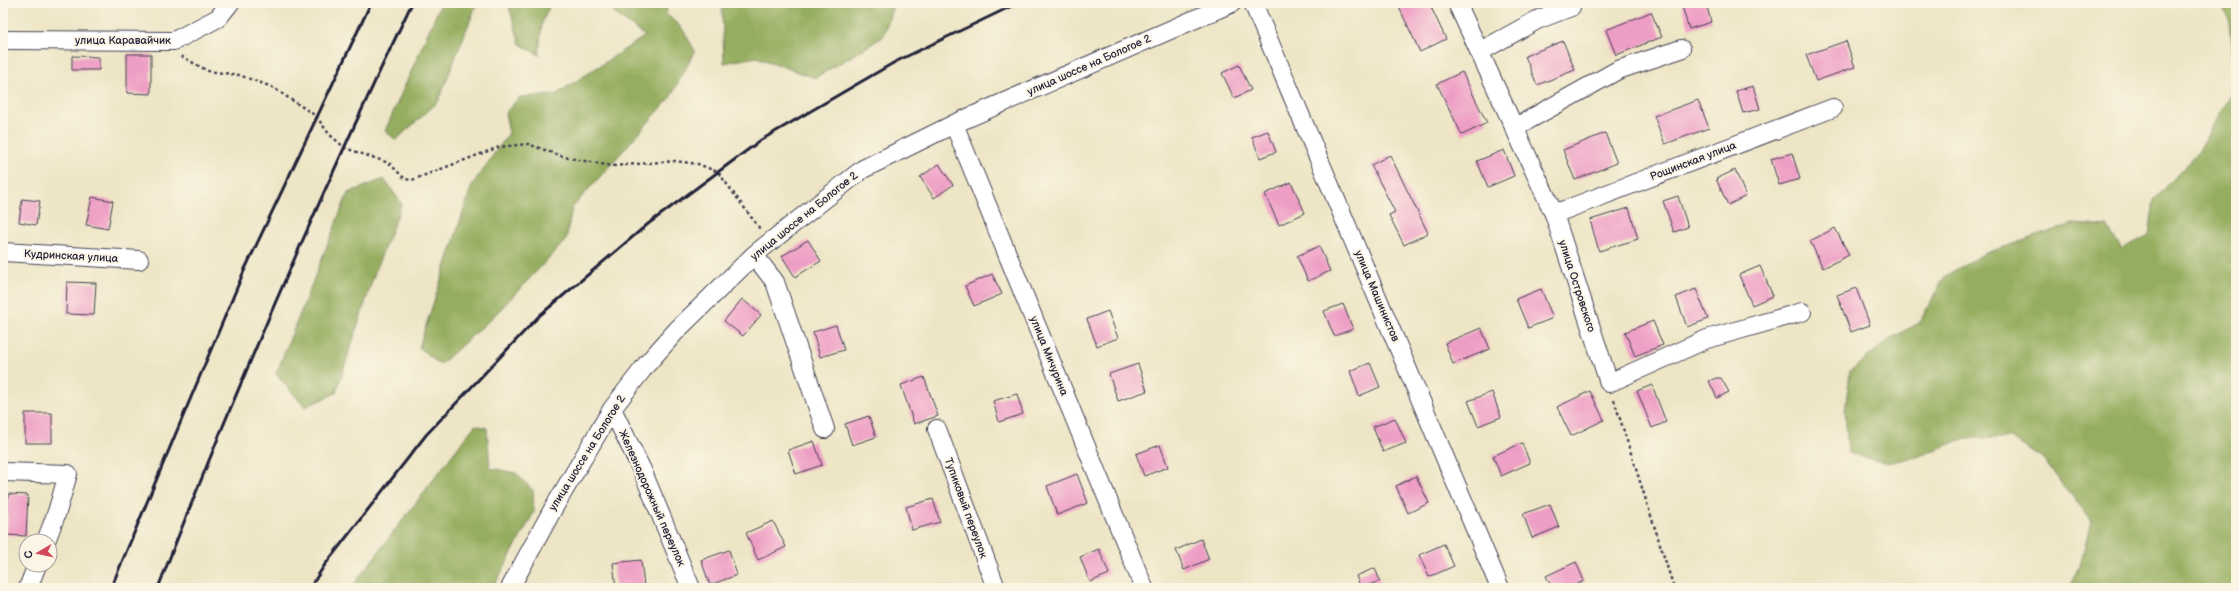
<svg xmlns="http://www.w3.org/2000/svg" width="2239" height="591" font-family="'Balsamiq Sans',sans-serif">
<style>
.forest{fill:#95ad5f;stroke:#5c684d}
.building{fill:#ee9ec5}
.lines{fill:none;stroke-linecap:round;stroke-linejoin:round}
.minor-casing{stroke:#403f50;stroke-width:20}
.path{stroke:#403f50;stroke-width:2.5;stroke-dasharray:3 3;stroke-linecap:butt}
.minor{stroke:#fff;stroke-width:18}
.rail{stroke:#22223b;stroke-width:3}
.labels{text-anchor:middle;dominant-baseline:central;stroke-width:4;stroke-linejoin:round;paint-order:stroke}
.street-label{font-size:11px;fill:#22223b;stroke:#fcf5e5}
</style>
<rect width="100%" height="100%" fill="#fcf5e5"/>
<filter id="ink" filterUnits="userSpaceOnUse"><feTurbulence type="fractalNoise" baseFrequency=".025" numOctaves="2"/><feDisplacementMap in="SourceGraphic" scale="8" xChannelSelector="R" yChannelSelector="G"/><feConvolveMatrix kernelMatrix="1 2 1 2 8 2 1 2 1" color-interpolation-filters="sRGB"/></filter>
<filter id="wash" filterUnits="userSpaceOnUse"><feTurbulence type="fractalNoise" baseFrequency=".012" numOctaves="4" result="noise"/><feDisplacementMap in="SourceGraphic" scale="16" xChannelSelector="R" yChannelSelector="G"/><feGaussianBlur stdDeviation="0.9" result="paint"/><feColorMatrix in="noise" values="0 0 0 0 0 0 0 0 0 0 0 0 0 0 0 0 0 1.4 0 .05"/><feComposite in="paint" operator="in"/></filter>
<g filter="url(#wash)">
<rect width="100%" height="100%" fill="#ede5c5"/>
<path class="forest" d="M441,3H477L438,102L396,140L385,131Z
M508,3H551L542,23L539,55L520,44Z
M611,3H668L666,14L682,28L695,51L670,98L572,208L566,240L495,315L440,365L419,347L472,185L509,133L505,113L520,97L555,95L645,36L614,13Z
M734,3H894L883,37L815,78L756,57L724,63L722,8Z
M2220,3H2236V588H2070L2080,566L2091,520L2041,457L2010,438H1966L1917,457L1887,463L1848,453L1845,411L1850,371L1891,338L1919,323L1945,276L1983,254L2073,224L2107,226L2122,249L2149,235L2154,200L2198,152L2235,86L2230,22Z
M384,179L402,204L376,269L336,393L305,407L276,374L348,193Z
M475,425L487,428L490,468L516,473L533,490L534,512L493,588H351Z"/>
<g id="blocks">
<path class="building" d="M1397,3H1429L1446,39L1420,52Z
M1681,3H1706L1711,22L1689,29Z
M1651,12L1662,37L1616,55L1606,30Z
M1563,41L1575,70L1537,85L1525,56Z
M1846,41L1855,67L1816,81L1806,55Z
M127,54H151V94L127,93Z
M72,56L99,57V70H72Z
M1239,65L1251,90L1234,98L1222,73Z
M1462,72L1487,123L1462,135L1437,84Z
M1753,86L1760,109L1743,113L1736,91Z
M1698,100L1709,128L1665,144L1654,116Z
M1268,131L1276,152L1260,158L1252,137Z
M1605,133L1617,163L1575,180L1563,150Z
M1504,150L1514,176L1488,187L1477,161Z
M1792,153L1800,179L1779,185L1771,159Z
M1390,155L1428,233L1404,245L1389,215L1395,212L1371,165Z
M939,164L953,185L934,198L920,177Z
M1735,170L1746,196L1728,205L1716,179Z
M1291,182L1305,213L1279,225L1265,194Z
M1678,196L1688,227L1674,232L1663,201Z
M92,197L113,201L108,229L86,225Z
M22,199L40,201L36,225L19,222Z
M1629,208L1638,239L1599,251L1590,220Z
M1835,228L1849,255L1823,268L1810,241Z
M808,240L821,261L795,277L782,256Z
M1319,246L1330,271L1308,281L1297,256Z
M1760,266L1773,296L1752,305L1739,275Z
M992,274L1002,294L974,306L965,286Z
M67,282L96,283L94,315L66,314Z
M1856,288L1870,325L1851,332L1837,295Z
M1541,289L1553,318L1528,328L1516,299Z
M1696,289L1708,319L1687,327L1676,297Z
M742,299L761,315L743,336L724,321Z
M1343,304L1353,329L1334,336L1324,311Z
M1108,311L1118,338L1097,346L1087,319Z
M1653,321L1663,345L1635,356L1625,332Z
M836,325L844,350L820,357L813,332Z
M1481,328L1490,349L1453,364L1445,343Z
M1370,363L1380,387L1359,396L1350,371Z
M1138,364L1147,391L1118,401L1109,374Z
M924,377L938,416L914,424L901,385Z
M1716,378H1721L1729,392L1717,398L1709,381Z
M1652,385L1666,422L1652,428L1637,391Z
M1590,391L1604,420L1571,436L1557,407Z
M1492,392L1501,417L1478,426L1468,401Z
M1017,394L1023,414L999,422L993,401Z
M25,413H52V443H25Z
M869,416L876,437L852,445L845,424Z
M1395,418L1406,443L1383,452L1373,427Z
M814,441L822,465L796,474L788,450Z
M1522,443L1530,463L1501,476L1493,456Z
M1160,445L1168,467L1144,476L1136,454Z
M1077,474L1088,503L1057,515L1047,486Z
M1416,476L1429,503L1408,513L1396,486Z
M8,494L28,495L26,536L7,535Z
M933,499L940,522L912,530L906,507Z
M1550,504L1559,527L1532,538L1523,514Z
M773,521L786,547L758,560L746,533Z
M1201,539L1209,559L1184,570L1176,550Z
M1444,544L1454,566L1429,577L1419,555Z
M1099,549L1109,574L1090,582L1080,557Z
M729,550L737,575L710,585L701,560Z
M641,560L644,586L616,588L613,563Z
M1576,562L1584,581L1568,588H1552L1546,576Z
M1375,568L1380,581L1361,588L1356,576Z"/>
</g>
</g>
<g filter="url(#ink)">
<use href="#blocks" fill-opacity="0" stroke="#403f50" stroke-width="1"/>
<g class="lines">
<g class="minor-casing">
<path id="minor" d="M1253,3L1500,588
M1457,3L1554,214L1609,383L1707,339L1802,312
M3,40L174,41L218,18L230,3
M1479,52L1537,20L1571,7
M954,124L1144,588
M1514,128L1618,70L1681,49
M1554,214L1833,108
M3,252L139,260
M754,255L775,282L825,429
M612,409L642,470L691,588
M937,429L996,588
M3,472L68,474L57,512L46,541
M28,588L37,565
M510,588L553,509L612,409L646,365L677,330L754,255L770,242L863,169L954,124L1232,3"/>
</g>
<path class="path" d="M181,56L208,71L239,75L272,87L316,116L329,134L345,148L389,163L405,179L412,180L499,147L528,144L564,157L612,166L675,161L698,164L718,172L760,229
M1614,400L1674,588"/>
<use href="#minor" class="minor"/>
<path class="rail" d="M111,588L244,271L371,3
M158,588C235,390 320,195 412,3
M310,588L324,566L426,435L539,316L648,224L761,140L895,62L1018,3"/>
</g>
</g>
<g class="labels">
<g class="street-label">
<text x="123" y="40">улица Каравайчик</text>
<text transform="translate(1089 65) rotate(-24)">улица шоссе на Бологое 2</text>
<text transform="translate(1693 161) rotate(-21)">Рощинская улица</text>
<text transform="translate(804 216) rotate(-39)">улица шоссе на Бологое 2</text>
<text transform="translate(71 256) rotate(3)">Кудринская улица</text>
<text transform="translate(1577 286) rotate(72)">улица Островского</text>
<text transform="translate(1377 296) rotate(67)">улица Машинистов</text>
<text transform="translate(1049 356) rotate(68)">улица Мичурина</text>
<text transform="translate(587 453) rotate(-58)">улица шоссе на Бологое 2</text>
<text transform="translate(652 498) rotate(66)">Железнодорожный переулок</text>
<text transform="translate(966 508) rotate(70)">Тупиковый переулок</text>
</g>
</g>
<rect width="2239" height="591" fill="none" stroke="#fcf5e5" stroke-width="16"/>
<g transform="translate(38 553) rotate(261)"><circle r="19" fill="#fcf5e5" stroke="#a5a1a1"/>
<path d="M0-3L7 15L0 10L-7 15Z" fill="#d1495b"/>
<text y="-6" font-size="11" font-weight="bold" text-anchor="middle" fill="#22223b">С</text>
</g>
</svg>
